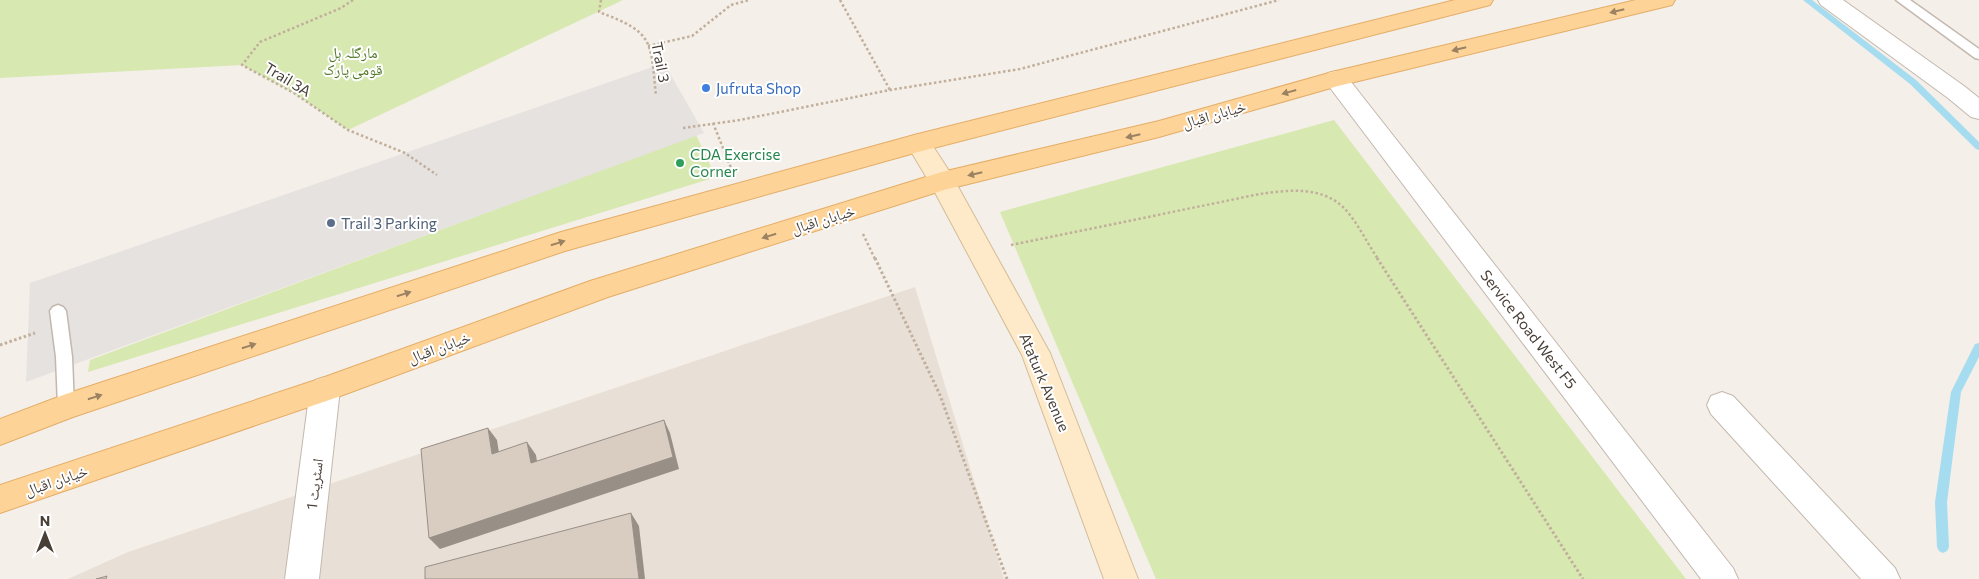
<svg xmlns="http://www.w3.org/2000/svg" width="1979" height="579" font-family="Commissioner,'Noto Naskh Arabic',sans-serif">
<style>
.residential{fill:#e8e0d6}
.green{fill:#d7e8b1}
.parking{fill:#e5e2e0}
.lines{fill:none;stroke-linecap:round;stroke-linejoin:round}
.stream{fill:#a5dcf0;fill-rule:evenodd}
.lane-casing{stroke:#c3b8ae;stroke-width:3}
.street-casing{stroke:#c3b8ae;stroke-width:2}
.secondary-casing{stroke:#d4bc98;stroke-width:2}
.primary-casing{stroke:#e4ad67;stroke-width:2}
.path-far1{stroke:#c1af9c;stroke-width:2.5;stroke-dasharray:2.5 2.5;stroke-linecap:butt}
.path{stroke:#c1af9c;stroke-width:3;stroke-dasharray:2.5 2.5;stroke-linecap:butt}
.lane{fill:#fff;fill-rule:evenodd}
.street{fill:#fff;fill-rule:evenodd}
.secondary{fill:#feeac8;fill-rule:evenodd}
.primary{fill:#fed397;fill-rule:evenodd}
.shaded-wall{fill:#988f87}
.building{fill:#d9ccc1;stroke:#988f87}
.oneway{fill:#9a8262}
.shop-dot{fill:#3f7fe0;stroke:#fff;stroke-width:2}
.leisure-dot{fill:#2e9e5b;stroke:#fff;stroke-width:2}
.service-dot{fill:#5c6f8a;stroke:#fff;stroke-width:2}
.labels{text-anchor:middle;dominant-baseline:central;stroke-width:4;stroke-linejoin:round;paint-order:stroke}
.park-label{font-size:15px;fill:#537a29;stroke:#fff}
.street-label{font-size:15px;fill:#483f37;stroke:#fff}
.shop-label{font-size:15px;fill:#366cbe;stroke:#fff;text-anchor:start}
.leisure-label{font-size:15px;fill:#27864d;stroke:#fff;text-anchor:start}
.service-label{font-size:15px;fill:#4e5e75;stroke:#fff;text-anchor:start}
</style>
<rect width="100%" height="100%" fill="#f4efe8"/>
<path class="residential" d="M915,287L1004,579H68L128,552Z"/>
<path class="green" d="M0,0H623L348,130L294,93L242,65L0,78Z
M1334,120L1686,579H1156L1000,212Z
M696,135L716,177L88,372L90,360Z"/>
<path class="parking" d="M664,63L704,133L26,382L30,283Z"/>
<g class="lines">
<path class="stream" d="M1803,0H1812L1916,80L1979,142V150L1976,149L1910,84Z
M1979,343V357L1961,392L1947,502L1949,547L1947,551L1943,553L1939,551L1937,547L1935,502L1951,392L1975,344Z"/>
<g class="lane-casing">
<path id="lane" d="M1896,0H1910L1979,49V59L1975,58Z
M58,305L63,307L66,311L72,357L74,407L72,412L66,414L60,412L58,407L56,357L50,311L53,307Z"/>
</g>
<g class="street-casing">
<path id="street" d="M1818,0H1843L1964,86L1979,98V119L1971,117L1948,98L1821,5Z
M1336,71L1344,73L1733,568L1738,579H1701L1328,85L1324,79L1328,73Z
M325,377L335,380L340,389L319,579H285L310,389L315,380Z
M1722,392L1733,396L1895,568L1900,579H1861L1711,414L1707,405L1711,396Z"/>
</g>
<g class="secondary-casing">
<path id="secondary" d="M918,134L927,137L951,174L1050,353L1138,579H1104L1022,355L931,185L906,143L909,137Z"/>
</g>
<g class="primary-casing">
<path id="primary" d="M1455,0H1493L1490,5L918,152L565,251L73,417L0,445V419L66,394L561,232L918,134Z
M1636,0H1675L1672,5L1338,86L1159,137L944,190L608,297L335,398L0,513V485L322,378L590,281L942,172L1159,121L1336,71Z"/>
</g>
<path class="path-far1" d="M353,0L341,8L260,42L242,65L294,93L348,130L405,153L437,175
M601,0L599,12C655,33 650,40 656,96
M840,0L890,90
M648,46L692,36L731,5L749,0
M713,123L731,168
M683,128L740,120L890,90L1020,69L1279,0
M863,234L875,259
M1011,245L1260,194C1287,190 1321,186 1343,207C1357,221 1367,243 1378,259"/>
<path class="path" d="M875,258L940,395L1007,579
M1377,258L1583,579
M0,345L35,333"/>
<use href="#lane" class="lane"/>
<use href="#street" class="street"/>
<use href="#secondary" class="secondary"/>
<use href="#primary" class="primary"/>
</g>
<path class="shaded-wall" d="M664,420L670,433L679,469L440,549L429,538Z
M488,428L497,440L501,466L492,454Z
M527,442L536,455L539,475L531,463Z
M631,513L639,526L645,579H639Z"/>
<path class="building" d="M664,420L673,457L429,538L421,449L488,428L492,454L527,442L531,463Z
M631,513L639,579H425V567Z
M107,576L106,579H96Z"/>
<defs><path id="oneway-solid" d="M-6-.8H1V-3.2L6.5 0L1 3.2V.8H-6Z" transform="scale(1.25)"/></defs>
<g class="oneway">
<use href="#oneway-solid" transform="translate(1617 11) rotate(166)"/>
<use href="#oneway-solid" transform="translate(1459 49) rotate(166)"/>
<use href="#oneway-solid" transform="translate(1289 92) rotate(164)"/>
<use href="#oneway-solid" transform="translate(1133 136) rotate(167)"/>
<use href="#oneway-solid" transform="translate(975 174) rotate(167)"/>
<use href="#oneway-solid" transform="translate(769 236) rotate(163)"/>
<use href="#oneway-solid" transform="translate(558 243) rotate(-18)"/>
<use href="#oneway-solid" transform="translate(404 294) rotate(-18)"/>
<use href="#oneway-solid" transform="translate(249 346) rotate(-18)"/>
<use href="#oneway-solid" transform="translate(95 397) rotate(-18)"/>
</g>
<circle class="shop-dot" cx="706" cy="88" r="5"/>
<circle class="leisure-dot" cx="680" cy="163" r="5"/>
<circle class="service-dot" cx="331" cy="223" r="5"/>
<g class="labels">
<g class="park-label">
<text x="353" y="52">مارگلہ ہل<tspan x="353" dy="17">قومی پارک</tspan></text>
</g>
<g class="street-label">
<text transform="translate(661 62) rotate(79)">Trail 3</text>
<text transform="translate(288 79) rotate(31)">Trail 3A</text>
<text transform="translate(1214 114) rotate(-16)">خیابان اقبال</text>
<text transform="translate(823 219) rotate(-17)">خیابان اقبال</text>
<text transform="translate(1529 329) rotate(52)">Service Road West F5</text>
<text transform="translate(439 347) rotate(-20)">خیابان اقبال</text>
<text transform="translate(1045 382) rotate(67)">Ataturk Avenue</text>
<text transform="translate(56 480) rotate(-19)">خیابان اقبال</text>
<text transform="translate(314 484) rotate(-83)">اسٹریٹ 1</text>
</g>
<g class="shop-label">
<text x="716" y="88">Jufruta Shop</text>
</g>
<g class="leisure-label">
<text x="690" y="154">CDA Exercise<tspan x="690" dy="17">Corner</tspan></text>
</g>
<g class="service-label">
<text x="341" y="223">Trail 3 Parking</text>
</g>
</g>
<g transform="translate(45 534)" stroke="#ffffff" stroke-width="4" paint-order="stroke">
<path d="M0-4L9 19L0 12L-9 19Z" fill="#483f37"/>
<text y="-8" font-size="14" font-weight="bold" text-anchor="middle" fill="#483f37">N</text>
</g>
</svg>
